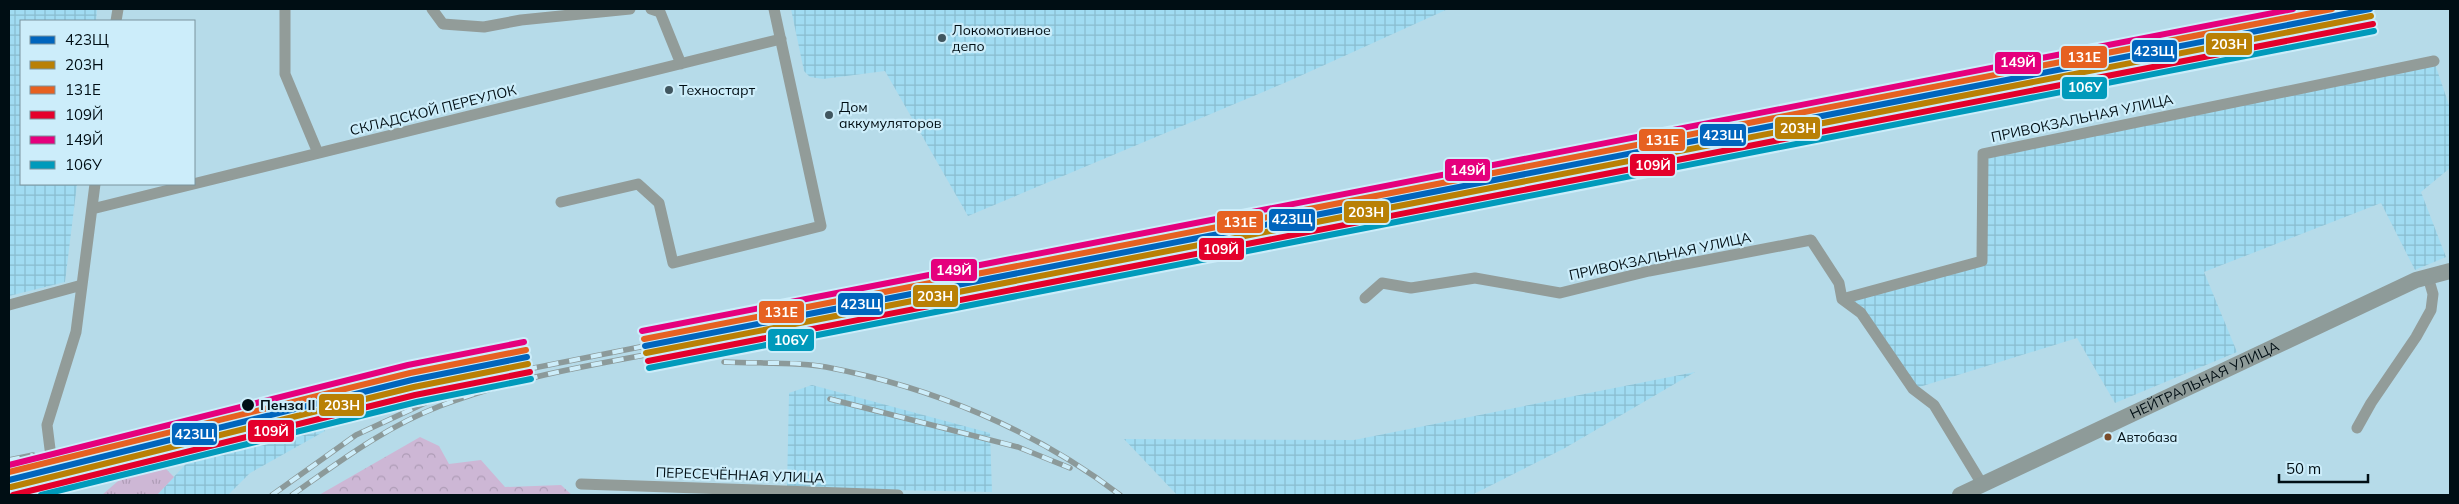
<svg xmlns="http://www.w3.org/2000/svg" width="2459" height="504" font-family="Mulish,sans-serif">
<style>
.industrial{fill:url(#industrial-grid)}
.grass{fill:url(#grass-tufts)}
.forest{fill:url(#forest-crowns)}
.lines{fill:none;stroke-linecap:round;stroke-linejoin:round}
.street{stroke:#929c99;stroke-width:11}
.secondary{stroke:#8e9b99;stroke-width:16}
.rail-casing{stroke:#8c9a9a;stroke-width:5.5}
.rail{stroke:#ccedfa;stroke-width:4;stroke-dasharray:11;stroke-linecap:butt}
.rail-1-casing{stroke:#ccedfa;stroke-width:10}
.rail-2-casing{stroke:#ccedfa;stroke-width:10}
.rail-3-casing{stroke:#ccedfa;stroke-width:10}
.rail-4-casing{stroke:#ccedfa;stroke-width:10}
.rail-5-casing{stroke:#ccedfa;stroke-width:10}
.rail-6-casing{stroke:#ccedfa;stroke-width:10}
.rail-1{stroke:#0065bd;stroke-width:6}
.rail-2{stroke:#b98005;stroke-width:6}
.rail-3{stroke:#e66121;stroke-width:6}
.rail-4{stroke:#e4002b;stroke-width:6}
.rail-5{stroke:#e5007d;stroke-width:6}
.rail-6{stroke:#009abb;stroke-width:6}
.poi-dot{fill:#40565f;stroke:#ccedfa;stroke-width:2}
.stop-dot{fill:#000e14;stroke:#ccedfa;stroke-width:2}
.bus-dot{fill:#7a4b2a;stroke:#ccedfa;stroke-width:2}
.labels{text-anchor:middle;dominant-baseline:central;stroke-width:4.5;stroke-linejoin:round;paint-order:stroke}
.bus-label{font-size:13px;fill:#000e14;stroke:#ccedfa;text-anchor:start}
.poi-label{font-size:14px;fill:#000e14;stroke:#ccedfa;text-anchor:start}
.street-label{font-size:14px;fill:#000e14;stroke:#ccedfa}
.stop-label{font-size:14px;font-weight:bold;fill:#000e14;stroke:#ccedfa;text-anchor:start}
.line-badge{stroke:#ccedfa;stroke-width:2}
.badge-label{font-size:14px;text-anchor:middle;font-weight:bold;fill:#fff}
</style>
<defs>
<pattern id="industrial-grid" width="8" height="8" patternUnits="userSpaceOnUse" patternTransform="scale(1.25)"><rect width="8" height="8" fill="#a1dcf2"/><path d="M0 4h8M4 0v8" fill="none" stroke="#89bccf"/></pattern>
<pattern id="grass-tufts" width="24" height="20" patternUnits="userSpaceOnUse" patternTransform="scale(1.25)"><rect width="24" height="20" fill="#cdb7d5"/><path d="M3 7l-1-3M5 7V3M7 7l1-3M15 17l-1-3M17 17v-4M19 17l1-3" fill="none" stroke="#ae9cb6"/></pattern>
<pattern id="forest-crowns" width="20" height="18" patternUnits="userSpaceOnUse" patternTransform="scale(1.25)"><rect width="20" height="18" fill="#cdb7d5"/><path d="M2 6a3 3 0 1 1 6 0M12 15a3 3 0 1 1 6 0" fill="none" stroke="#ae9cb6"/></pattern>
</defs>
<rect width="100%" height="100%" fill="#b6dbe9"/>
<path class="industrial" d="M9,9H97L96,21H21V184H77L65,282L9,296Z
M791,9H1448L1289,81L968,216L885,71L823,79L810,77L804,71Z
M2434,61L2450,108V168L2421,192L2446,257L2415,270L2381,203L2204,272L2237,352L2115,403L2077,338L1913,389L1861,313L1842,299L1982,261L1983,154Z
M1695,372L1565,448L1472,495H1177L1124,439L1354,440Z
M812,385L990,433L992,492L787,488L789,393Z
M313,413L325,431L250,473L228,495H157L198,451L229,432Z
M41,481L44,495H9V489Z"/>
<path class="grass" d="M164,467L174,477L157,495H102L133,468Z"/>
<path class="forest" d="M420,437L439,446L449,464L481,460L505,487L561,485L572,495H319Z"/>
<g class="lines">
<path class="street" d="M285,9V74L318,153
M432,9L443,24L484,27L521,20L630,9
M651,9L660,12L681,64
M116,21L118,9
M561,202L638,184L659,203L673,263L821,226L774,9
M92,209L781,39
M1365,298L1382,283L1411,288L1475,278L1560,293L1649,271L1811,240L1839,283L1842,299L1861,313L1913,389L1934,405L1982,484
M1842,299L1982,261L1983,154L2434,61
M9,305L82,285
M2357,428L2371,403L2416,337L2431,310L2433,294L2428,277
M581,484L898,495
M60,495L50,449L47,425L76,332L95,184"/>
<path class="secondary" id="s1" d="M1960,495L2416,280L2450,271"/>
<g class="rail-casing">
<path id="rail" d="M724,362C755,364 796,361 826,367C932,387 1035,430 1120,495
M830,399L1018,447L1070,468
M9,460L33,455
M272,495L356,435L436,398L508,373L645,346
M292,495C339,462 385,427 440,406C513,378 590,365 667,351C756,334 845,318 934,301"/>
</g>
<use href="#rail" class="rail"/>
<g class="rail-1-casing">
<path id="rail-1" d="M645,346L2370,9
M9,480L412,380L527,357"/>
</g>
<g class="rail-2-casing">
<path id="rail-2" d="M646,353L2371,16
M11,487L414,387L528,364"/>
</g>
<g class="rail-3-casing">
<path id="rail-3" d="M644,339L2332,9
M9,472L410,373L526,350"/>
</g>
<g class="rail-4-casing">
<path id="rail-4" d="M648,361L2373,24
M13,495L415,395L530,372"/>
</g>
<g class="rail-5-casing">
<path id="rail-5" d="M642,331L2293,9
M9,465L408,365L524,342"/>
</g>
<g class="rail-6-casing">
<path id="rail-6" d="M649,368L2374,31
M41,495L417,402L531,379"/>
</g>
<use href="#rail-1" class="rail-1"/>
<use href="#rail-2" class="rail-2"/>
<use href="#rail-3" class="rail-3"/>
<use href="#rail-4" class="rail-4"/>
<use href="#rail-5" class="rail-5"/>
<use href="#rail-6" class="rail-6"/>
</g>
<g class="poi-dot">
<circle cx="942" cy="38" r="5"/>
<circle cx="669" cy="90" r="5"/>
<circle cx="829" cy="115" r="5"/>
</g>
<circle class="stop-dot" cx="248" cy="405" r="7"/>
<circle class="bus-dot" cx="2108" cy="437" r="4.5"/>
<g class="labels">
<g class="bus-label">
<text x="2117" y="437">Автобаза</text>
</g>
<g class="poi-label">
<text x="952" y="30">Локомотивное<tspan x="952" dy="16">депо</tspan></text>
<text x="679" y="90">Техностарт</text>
<text x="839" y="107">Дом<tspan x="839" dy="16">аккумуляторов</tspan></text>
</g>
<g class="street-label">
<text transform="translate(433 110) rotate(-14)">СКЛАДСКОЙ ПЕРЕУЛОК</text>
<text transform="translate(2082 118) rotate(-12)">ПРИВОКЗАЛЬНАЯ УЛИЦА</text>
<text transform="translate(1660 256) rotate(-12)">ПРИВОКЗАЛЬНАЯ УЛИЦА</text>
<text stroke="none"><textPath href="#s1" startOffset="270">НЕЙТРАЛЬНАЯ УЛИЦА</textPath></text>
<text transform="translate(740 475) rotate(2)">ПЕРЕСЕЧЁННАЯ УЛИЦА</text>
</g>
<g class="stop-label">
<text x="260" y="405">Пенза II</text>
</g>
</g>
<g class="line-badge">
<rect x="2205" y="32" width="48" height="24" rx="5" fill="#b98005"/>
<rect x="2131" y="39" width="47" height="24" rx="5" fill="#0065bd"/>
<rect x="2060" y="45" width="48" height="24" rx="5" fill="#e66121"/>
<rect x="1994" y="51" width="48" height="24" rx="5" fill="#e5007d"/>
<rect x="2061" y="76" width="47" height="24" rx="5" fill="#009abb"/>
<rect x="1774" y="116" width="47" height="24" rx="5" fill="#b98005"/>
<rect x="1699" y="123" width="48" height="24" rx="5" fill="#0065bd"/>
<rect x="1638" y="128" width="48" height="24" rx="5" fill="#e66121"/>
<rect x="1629" y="153" width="47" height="24" rx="5" fill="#e4002b"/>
<rect x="1444" y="158" width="47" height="24" rx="5" fill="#e5007d"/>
<rect x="1343" y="200" width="47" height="24" rx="5" fill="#b98005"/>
<rect x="1268" y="208" width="48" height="24" rx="5" fill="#0065bd"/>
<rect x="1216" y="210" width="48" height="24" rx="5" fill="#e66121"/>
<rect x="1198" y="237" width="47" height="24" rx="5" fill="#e4002b"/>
<rect x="930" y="258" width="48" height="24" rx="5" fill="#e5007d"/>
<rect x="912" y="284" width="47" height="24" rx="5" fill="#b98005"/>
<rect x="837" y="292" width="47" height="24" rx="5" fill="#0065bd"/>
<rect x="758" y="300" width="47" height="24" rx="5" fill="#e66121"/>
<rect x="767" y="328" width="48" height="24" rx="5" fill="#009abb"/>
<rect x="318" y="393" width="47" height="24" rx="5" fill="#b98005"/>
<rect x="247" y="419" width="48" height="24" rx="5" fill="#e4002b"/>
<rect x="171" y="422" width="47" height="24" rx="5" fill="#0065bd"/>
</g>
<g class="badge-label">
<text x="2229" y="49">203Н</text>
<text x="2154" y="56">423Щ</text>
<text x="2084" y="62">131Е</text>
<text x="2018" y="67">149Й</text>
<text x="2085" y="92">106У</text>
<text x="1798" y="133">203Н</text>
<text x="1723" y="140">423Щ</text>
<text x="1662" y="145">131Е</text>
<text x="1653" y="170">109Й</text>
<text x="1468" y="175">149Й</text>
<text x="1366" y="217">203Н</text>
<text x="1292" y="224">423Щ</text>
<text x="1240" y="227">131Е</text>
<text x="1221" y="254">109Й</text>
<text x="954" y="275">149Й</text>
<text x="935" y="301">203Н</text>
<text x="861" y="309">423Щ</text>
<text x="781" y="317">131Е</text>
<text x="791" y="345">106У</text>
<text x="342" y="410">203Н</text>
<text x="271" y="436">109Й</text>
<text x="195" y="439">423Щ</text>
</g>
<rect width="2459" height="504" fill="none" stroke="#000e14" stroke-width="20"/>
<rect x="20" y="20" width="175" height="165" fill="#ccedfa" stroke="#7a949e"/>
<rect x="30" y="36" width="25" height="8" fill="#0065bd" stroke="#7a949e"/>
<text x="65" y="45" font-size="15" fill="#000e14">423Щ</text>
<rect x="30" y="61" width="25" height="8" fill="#b98005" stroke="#7a949e"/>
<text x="65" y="70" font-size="15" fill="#000e14">203Н</text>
<rect x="30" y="86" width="25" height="8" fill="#e66121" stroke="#7a949e"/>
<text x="65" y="95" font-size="15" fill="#000e14">131Е</text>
<rect x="30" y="111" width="25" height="8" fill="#e4002b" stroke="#7a949e"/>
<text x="65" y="120" font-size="15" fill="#000e14">109Й</text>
<rect x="30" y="136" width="25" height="8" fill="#e5007d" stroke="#7a949e"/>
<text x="65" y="145" font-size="15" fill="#000e14">149Й</text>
<rect x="30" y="161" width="25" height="8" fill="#009abb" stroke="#7a949e"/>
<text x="65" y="170" font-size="15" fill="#000e14">106У</text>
<path d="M2279 474v8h89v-8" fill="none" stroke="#000e14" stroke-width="2.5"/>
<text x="2286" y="474" font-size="15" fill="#000e14" stroke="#ccedfa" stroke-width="4" paint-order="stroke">50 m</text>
</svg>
